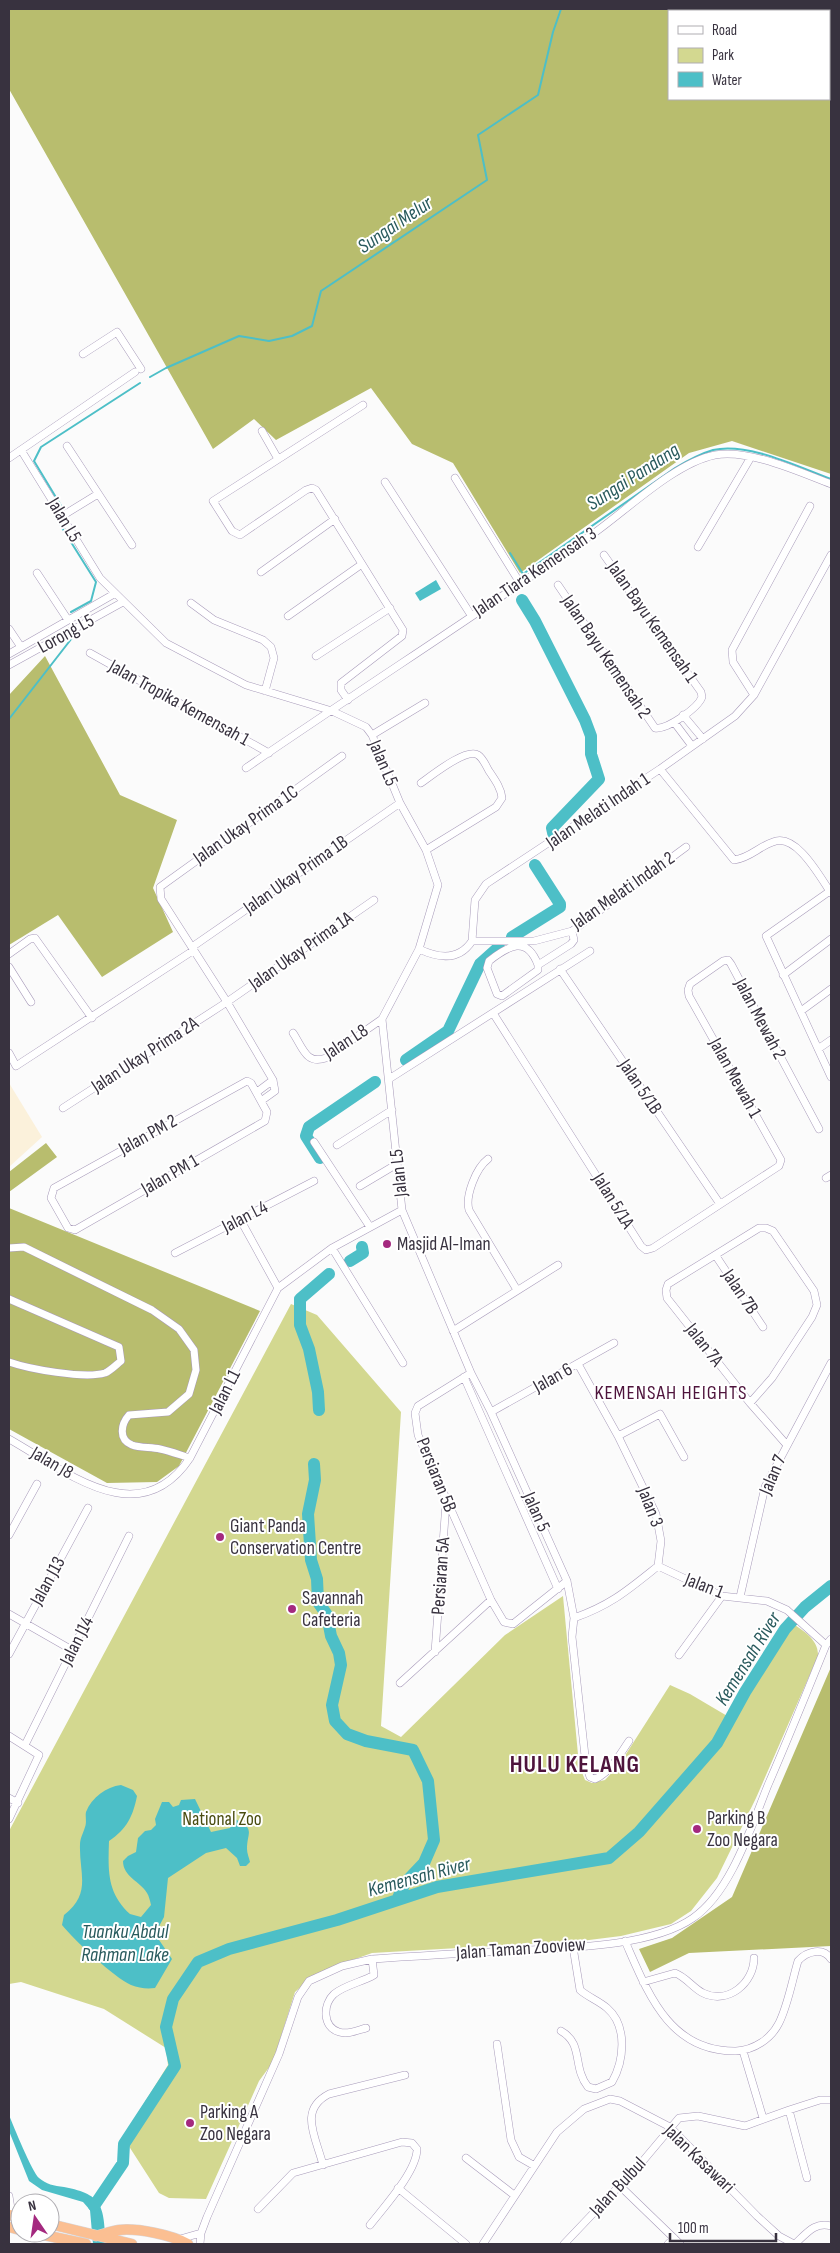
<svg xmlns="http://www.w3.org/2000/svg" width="840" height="2253" font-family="'Sofia Sans Condensed',sans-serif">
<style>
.industrial{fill:#fbf1db}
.green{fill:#d3d890}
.forest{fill:#b8bd6e;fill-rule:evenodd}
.water{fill:#4dbfc7}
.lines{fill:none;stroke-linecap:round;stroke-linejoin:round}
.stream{stroke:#4dbfc7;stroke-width:2}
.river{stroke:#4dbfc7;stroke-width:12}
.minor-casing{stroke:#a89bba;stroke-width:8}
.highway-casing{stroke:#d7d6d9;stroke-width:11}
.minor{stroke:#fff;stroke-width:7}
.highway{stroke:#fbbf92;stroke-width:10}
.poi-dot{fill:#a4297f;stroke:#fff;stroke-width:2}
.labels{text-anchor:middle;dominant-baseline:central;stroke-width:4;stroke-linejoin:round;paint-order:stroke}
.street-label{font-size:19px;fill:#38323f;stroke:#fff}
.poi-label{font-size:19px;fill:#38323f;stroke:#fff;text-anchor:start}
.park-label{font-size:19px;fill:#4a4c10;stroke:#fff}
.water-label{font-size:20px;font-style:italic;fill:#295a5d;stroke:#fff}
.neighbourhood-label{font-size:20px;letter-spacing:1px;fill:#4e143c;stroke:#fff}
.district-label{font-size:24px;font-weight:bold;letter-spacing:1px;fill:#4e143c;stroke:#fff}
</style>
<rect width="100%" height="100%" fill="#fbfbfb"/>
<path class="industrial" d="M9,1083L42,1137L9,1167Z"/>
<path class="green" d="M291,1304L317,1315L401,1412L381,1726L401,1737L505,1635L563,1596L579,1765L585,1780L592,1783L605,1780L619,1765L670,1685L690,1694L734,1720L768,1654L789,1621C802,1630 819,1639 818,1656L756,1798L717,1878L691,1911L671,1924L621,1936L581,1941L372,1953L336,1966L305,1983L295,1992L273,2062L259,2081L206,2199L169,2198L159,2193L123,2137L168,2065L166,2048L104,2009L21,1982L9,1984V1831Z"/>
<path class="forest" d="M9,9H831V474L732,441L689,453L520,573L453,463L412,444L371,388L276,440L254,419L213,449L9,89ZM669,11H829V99H669Z
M45,656L120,795L177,820L153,888L173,932L102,977L58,915L9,945V695Z
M46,1143L57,1157L9,1192V1172Z
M9,1208L260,1311L179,1466L157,1482L107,1483L9,1429Z
M831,1667V1946L689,1953L650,1972L639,1949L672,1938L732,1897Z"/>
<path class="water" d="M436,580L441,589L420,601L415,593Z
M121,1785L133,1790L137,1796C133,1816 127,1829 109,1841C108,1871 107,1893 130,1914L141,1917L151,1905C150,1901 149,1896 147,1893C140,1881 123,1877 123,1861L128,1856L136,1852L138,1838L145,1831L151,1830L156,1825L155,1819L162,1802H169L173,1807L179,1805L181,1800L195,1799L211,1832L230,1828L235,1819C256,1829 247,1832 247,1849C247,1853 249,1858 250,1862L246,1866H240L237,1858L226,1848L206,1853L168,1878L164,1917L155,1934L172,1959L155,1988C146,1989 139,1988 131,1985C115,1978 74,1940 62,1925L64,1915C92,1894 79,1873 80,1845C80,1838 83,1834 85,1827C87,1822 85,1816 86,1812C92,1797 106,1787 121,1785Z
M9,2115C13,2125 32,2172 39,2178C46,2184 54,2186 64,2187C105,2195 103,2207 106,2244H93L90,2210L83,2202L42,2190L29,2181L9,2131Z"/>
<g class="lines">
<path class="stream" d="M150,377L166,368L239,336L269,341L292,336L312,326L321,291L487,180L478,135L538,95L553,32L561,9
M63,509L34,461L41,447L140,383
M54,515L96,582L91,601L71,612
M510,553L523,574L675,468C687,461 699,454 713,450C748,442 798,467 831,479
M9,719L72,638"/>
<path class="river" d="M522,600L535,621L585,720L591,736V754L599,779L552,828L554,837
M512,937L560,907V904L535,865
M406,1060L448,1031L480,964L499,947
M320,1158L306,1136L309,1127L375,1082
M350,1261L363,1253L362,1247
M319,1410L318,1392L309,1349L300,1325V1299L329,1274
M314,1464L315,1480L308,1514L311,1560L317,1579L318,1602L327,1615L331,1636L339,1653L341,1665L332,1705L335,1721L347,1734L366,1741L413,1750L428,1781L434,1840L424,1863L405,1883L397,1900
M94,2206L123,2163L124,2144L175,2066L166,2027L173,1999L198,1962L229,1949L337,1920L437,1887L609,1858L639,1832L717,1743L745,1692L785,1629L805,1607L831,1586"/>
<g class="minor-casing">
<path id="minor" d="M83,354L117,332L141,369
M262,431L278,459
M67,446L132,545
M21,450L100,578L166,643L246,685L332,711L366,727L372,735L400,803L426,850L438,885L419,949L382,1019L402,1210L471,1373L491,1412L567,1581L574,1618L572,1637L586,1765L590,1777L595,1779C610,1773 620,1754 629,1741
M9,458L135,372
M455,478L520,583
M385,482L471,615
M62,516L98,494
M698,547L751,457
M261,572L335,519
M37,573L68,620
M558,585L655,728C667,730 698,708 702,697L701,692L604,555
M191,603L214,620L263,640L271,647L274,658L265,691
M288,616L362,564
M9,629L21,647
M90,653L269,753
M9,654L114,594
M316,656L390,608
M9,665L123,602
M754,695L733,662L732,650L810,506
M348,700L341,690V683L402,636L403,630L316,490L312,488L306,490L240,535L232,531L213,501L363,405
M683,715L703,739
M674,722L692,746
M372,735L425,703
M246,768C360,690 476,615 590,536C625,512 674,463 715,455C750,449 799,472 831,484
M660,769L734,860C750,858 758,847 773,842C796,832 820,877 831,893
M421,783C431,776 467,747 478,755C483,758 486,766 489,771C495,780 501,788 502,798L496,807L426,850
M830,891L766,936L831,1077
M472,941L475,900L486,884L660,769L735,716L754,695L831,555
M472,941H534L572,931L686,847
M192,947L400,803
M419,949C438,958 459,961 472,941
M9,954L30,939L35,938L92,1018
M538,965C527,935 508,946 489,961L487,968L497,994L502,996L538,970V965L571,944L574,940L572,931
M9,967L31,1002
M560,969L720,1204
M783,975L831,939
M801,1011L831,989
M493,1013L641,1246L646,1250L653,1248L779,1166L781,1160L689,996L688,990L690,984L723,961L728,960L731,964L819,1129
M293,1033C303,1048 306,1065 326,1058L382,1019
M818,1049L831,1040
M9,1053L16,1066L194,950
M389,1079L590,951
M247,1081L251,1083L267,1112L265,1121L75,1230L68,1228L51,1198L54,1188Z
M257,1092L273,1080
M261,1101L275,1091L273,1080L227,1002L161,899L160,887L342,756
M63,1108L227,1002L374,900
M314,1142L370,1227
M337,1145L392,1110
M488,1159C476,1168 465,1196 469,1210L517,1290
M826,1178L831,1175
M360,1186L397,1164
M240,1219L278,1288
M9,1248L24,1247L152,1310L179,1329L194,1350L196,1370L189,1394L168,1412L129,1415C121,1424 118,1439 132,1445C140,1448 151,1447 160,1449C170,1451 180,1455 190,1458
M332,1248L403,1363
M175,1253L314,1181
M716,1256L763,1327
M9,1299L119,1347L121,1361C116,1365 110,1371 105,1373C84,1379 29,1369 9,1362
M453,1331L558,1265
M471,1373L418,1406L415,1413L418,1435L491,1600L504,1622L513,1624L567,1581
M464,1377L558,1589
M750,1403L772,1378L812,1317L817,1305L814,1291L773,1231L766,1228H759L668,1284L666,1290L667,1298L750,1403L786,1444
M491,1412L614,1343
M618,1436L660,1414L684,1457
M9,1439C66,1471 139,1534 190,1458L278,1288L332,1248L402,1210
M9,1535L37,1484
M658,1566L722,1596L767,1601L787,1610L826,1645
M740,1597L765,1487L831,1363
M9,1614L72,1650
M574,1618C611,1605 628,1590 658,1566L661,1541L656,1514L618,1436L578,1364
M435,1652L446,1503
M9,1654L88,1508
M679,1655L722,1596
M400,1683L491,1600
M9,1736L39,1755L9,1819
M25,1745L129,1536
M9,1798L18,1803
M625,1941C648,1993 669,2052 736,2051C754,2050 771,2039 779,2023C788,2005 792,1981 798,1961C807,1951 823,1947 831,1959
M643,1982L675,1973C686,1977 693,1988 703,1993C728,2005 754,1983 754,1958
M366,2028C358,2030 348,2035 339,2032C322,2027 323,2004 334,1994C345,1985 362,1982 374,1975L372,1959
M561,2031C584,2044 572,2067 588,2087L596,2089L612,2082C624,2061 628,2026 607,2008C599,2001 588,1997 580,1990L573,1947
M497,2044L511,2140L519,2157L533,2165
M743,2051L763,2118
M789,2110L820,2100H831
M466,2158L514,2195
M323,2165C316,2137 298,2110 329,2094L405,2075
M620,2186L680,2244
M398,2188L466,2244
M9,2196L12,2215
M258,2209L293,2173L402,2142L412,2143L417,2149C417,2171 384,2207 370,2225
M180,2239L201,2233
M200,2244L201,2233L207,2217L279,2054L298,1997L309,1981L342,1966L372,1959C418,1956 463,1953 508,1951C560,1948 650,1948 693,1918C731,1892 751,1827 768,1785C788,1739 807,1692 826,1645L831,1639
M483,2244L557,2132L584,2109L610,2099L620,2101L670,2127L757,2216L779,2236L794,2244
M564,2244L642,2162L679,2118L698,2116L745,2126L789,2110L807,2178
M668,2244L674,2238
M795,2244C806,2234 815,2221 831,2226"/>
</g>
<g class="highway-casing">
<path id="highway" d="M9,2215L20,2217
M50,2224L132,2244
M9,2227L20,2230
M35,2233L86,2244
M96,2236C104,2234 112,2231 119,2230C138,2228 172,2235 188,2244"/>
</g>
<use href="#minor" class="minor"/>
<use href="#highway" class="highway"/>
</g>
<g class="poi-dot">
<circle cx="387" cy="1244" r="5"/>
<circle cx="220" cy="1537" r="5"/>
<circle cx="292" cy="1609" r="5"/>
<circle cx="697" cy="1829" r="5"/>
<circle cx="190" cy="2123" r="5"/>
</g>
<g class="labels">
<g class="street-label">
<text transform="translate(64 520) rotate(59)">Jalan L5</text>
<text transform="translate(535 572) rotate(-34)">Jalan Tiara Kemensah 3</text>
<text transform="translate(652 622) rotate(55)">Jalan Bayu Kemensah 1</text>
<text transform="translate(66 634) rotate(-29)">Lorong L5</text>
<text transform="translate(606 657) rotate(56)">Jalan Bayu Kemensah 2</text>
<text transform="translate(179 703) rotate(29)">Jalan Tropika Kemensah 1</text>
<text transform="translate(383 763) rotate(67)">Jalan L5</text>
<text transform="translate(598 811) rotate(-34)">Jalan Melati Indah 1</text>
<text transform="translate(246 825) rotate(-35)">Jalan Ukay Prima 1C</text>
<text transform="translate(296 875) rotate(-35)">Jalan Ukay Prima 1B</text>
<text transform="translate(623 891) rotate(-35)">Jalan Melati Indah 2</text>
<text transform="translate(301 951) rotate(-35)">Jalan Ukay Prima 1A</text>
<text transform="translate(760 1019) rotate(62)">Jalan Mewah 2</text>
<text transform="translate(346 1042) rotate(-33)">Jalan L8</text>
<text transform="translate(145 1055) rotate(-33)">Jalan Ukay Prima 2A</text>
<text transform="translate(735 1078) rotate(61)">Jalan Mewah 1</text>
<text transform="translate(640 1087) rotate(56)">Jalan 5/1B</text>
<text transform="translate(148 1135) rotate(-29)">Jalan PM 2</text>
<text transform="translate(399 1173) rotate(-96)">Jalan L5</text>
<text transform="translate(170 1175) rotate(-30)">Jalan PM 1</text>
<text transform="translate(613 1201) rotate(58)">Jalan 5/1A</text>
<text transform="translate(245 1217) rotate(-27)">Jalan L4</text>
<text transform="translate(740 1292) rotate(56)">Jalan 7B</text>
<text transform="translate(704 1345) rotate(52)">Jalan 7A</text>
<text transform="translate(553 1378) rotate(-29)">Jalan 6</text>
<text transform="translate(225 1392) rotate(-63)">Jalan L1</text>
<text transform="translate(52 1463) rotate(30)">Jalan J8</text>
<text transform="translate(436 1475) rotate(68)">Persiaran 5B</text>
<text transform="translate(773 1475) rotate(-67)">Jalan 7</text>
<text transform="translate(650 1507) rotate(69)">Jalan 3</text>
<text transform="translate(536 1512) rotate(66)">Jalan 5</text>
<text transform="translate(441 1576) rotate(-86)">Persiaran 5A</text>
<text transform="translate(48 1581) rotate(-61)">Jalan J13</text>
<text transform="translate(704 1586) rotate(21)">Jalan 1</text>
<text transform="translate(77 1641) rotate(-63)">Jalan J14</text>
<text transform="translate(521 1949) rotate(-4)">Jalan Taman Zooview</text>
<text transform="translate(699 2159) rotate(44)">Jalan Kasawari</text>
<text transform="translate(618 2187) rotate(-47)">Jalan Bulbul</text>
</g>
<g class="poi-label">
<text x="397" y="1244">Masjid Al-Iman</text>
<text x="230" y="1526">Giant Panda<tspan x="230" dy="22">Conservation Centre</tspan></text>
<text x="302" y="1598">Savannah<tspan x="302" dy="22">Cafeteria</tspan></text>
<text x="707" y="1818">Parking B<tspan x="707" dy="22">Zoo Negara</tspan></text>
<text x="200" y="2112">Parking A<tspan x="200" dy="22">Zoo Negara</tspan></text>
</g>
<g class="park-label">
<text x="222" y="1819">National Zoo</text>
</g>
<g class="water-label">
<text transform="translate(395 225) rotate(-34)">Sungai Melur</text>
<text transform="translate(633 477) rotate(-33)">Sungai Pandang</text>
<text transform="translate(748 1659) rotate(-58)">Kemensah River</text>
<text transform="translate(419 1877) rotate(-15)">Kemensah River</text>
<text x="125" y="1932">Tuanku Abdul<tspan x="125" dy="23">Rahman Lake</tspan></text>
</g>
<g class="neighbourhood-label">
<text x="671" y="1393">KEMENSAH HEIGHTS</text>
</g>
<g class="district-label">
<text x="575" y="1764">HULU KELANG</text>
</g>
</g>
<rect width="840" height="2253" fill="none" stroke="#38323f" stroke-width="20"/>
<rect x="668" y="10" width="162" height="90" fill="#ffffff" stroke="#afadb2"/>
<rect x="678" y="26" width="25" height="8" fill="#ffffff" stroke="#afadb2"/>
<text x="712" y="35" font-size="15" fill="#38323f">Road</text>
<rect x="678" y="48" width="25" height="15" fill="#d3d890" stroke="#afadb2"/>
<text x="712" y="60" font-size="15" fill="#38323f">Park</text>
<rect x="678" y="72" width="25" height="15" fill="#4dbfc7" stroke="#afadb2"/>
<text x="712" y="85" font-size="15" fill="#38323f">Water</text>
<g transform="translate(35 2218) rotate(347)"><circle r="24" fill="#ffffff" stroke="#afadb2"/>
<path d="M0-4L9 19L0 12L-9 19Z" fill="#a4297f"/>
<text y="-8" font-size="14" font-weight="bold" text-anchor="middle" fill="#38323f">N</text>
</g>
<path d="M670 2233v8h106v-8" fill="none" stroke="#38323f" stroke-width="2.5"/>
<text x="678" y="2233" font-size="15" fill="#38323f" stroke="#ffffff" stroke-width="4" paint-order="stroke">100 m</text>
</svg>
